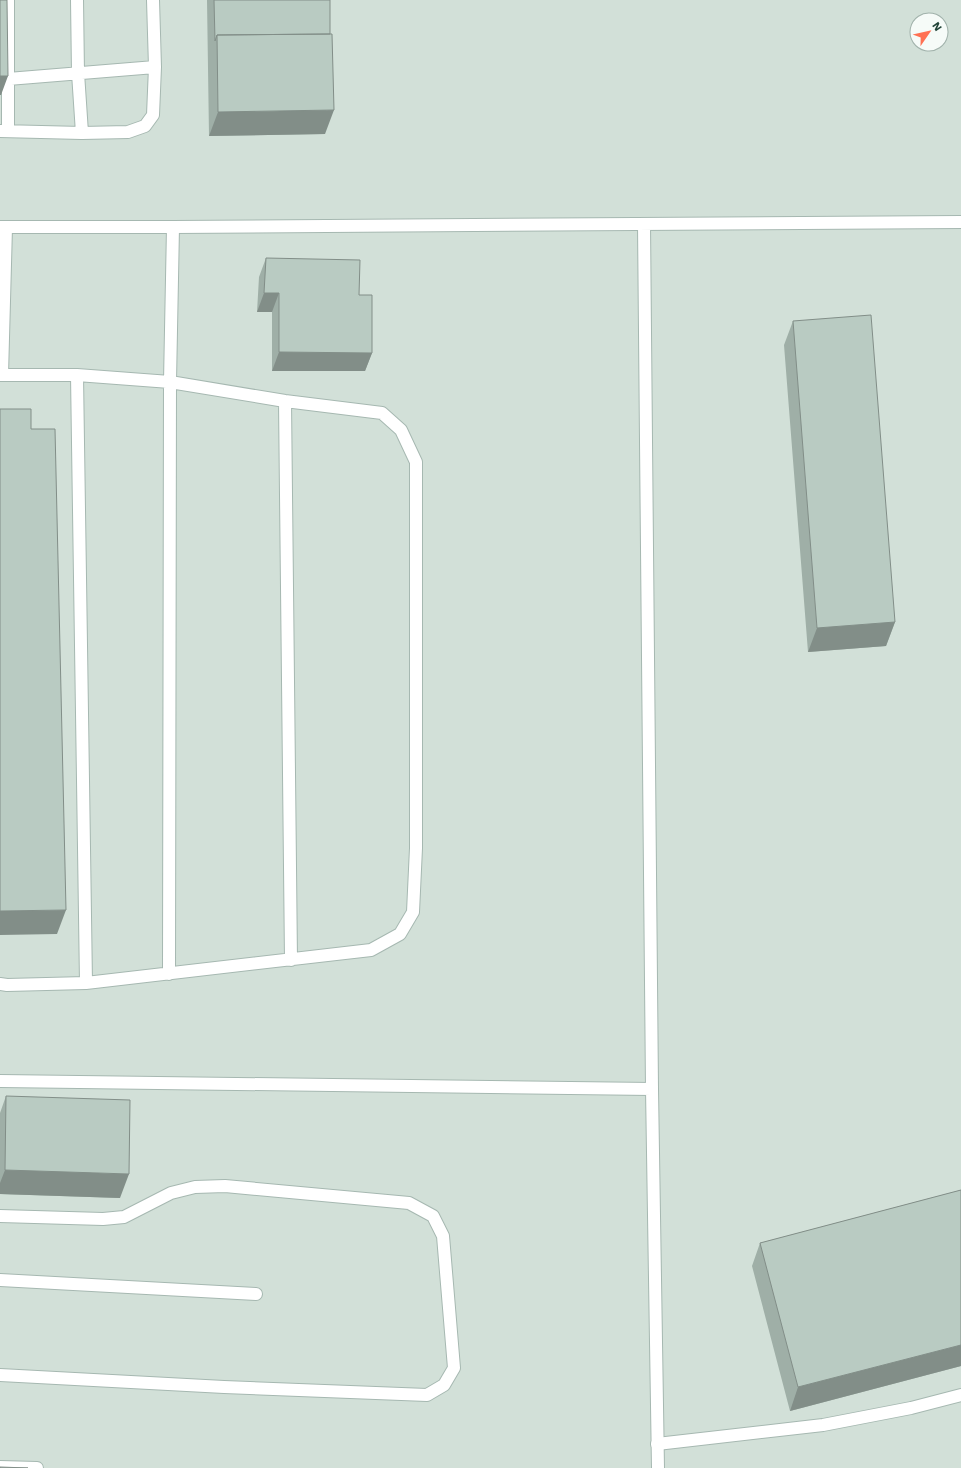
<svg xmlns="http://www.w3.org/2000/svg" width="961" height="1468" font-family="'Work Sans',sans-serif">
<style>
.built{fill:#d2e0d8;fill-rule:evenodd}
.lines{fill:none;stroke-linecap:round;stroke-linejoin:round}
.service-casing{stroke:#a6b8b1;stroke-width:14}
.minor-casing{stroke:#a6b8b1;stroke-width:14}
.service{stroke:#fff;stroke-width:12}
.minor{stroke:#fff;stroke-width:12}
.wall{fill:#9fafa7}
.shaded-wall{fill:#828e88}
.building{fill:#b9cbc2;stroke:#828e88}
</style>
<rect width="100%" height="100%" fill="#e4efea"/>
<path class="built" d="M0,0H961V1468H0ZM917,20H941V44H917Z"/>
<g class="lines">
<g class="service-casing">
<path id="service" d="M8,0V79L155,67
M77,0L78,73L82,133
M0,131L82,133L128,132L145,126L153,115L155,67L153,0
M8,131V79
M0,375H77L170,382L285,401L382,413L401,430L416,462V848L413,912L400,934L371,950L86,983L7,985L0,984
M2,375L6,227
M77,375L86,983
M285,401L291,960
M169,974L170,382L173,227
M0,1216L103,1219L124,1217L171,1193L195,1187L225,1186L409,1203L433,1216L443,1236L454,1368L444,1385L427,1395L224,1387L0,1375
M0,1280L256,1294
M657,1444L823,1425L911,1408L961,1395
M0,1467L37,1468"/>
</g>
<g class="minor-casing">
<path id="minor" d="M644,224L652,1089L658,1468
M0,227H173L961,222
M0,1081L652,1089"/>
</g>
<use href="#service" class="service"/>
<use href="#minor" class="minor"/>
</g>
<path class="wall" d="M207,0H330L325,134L209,136Z
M266,258L359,295L372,353L365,371H272V312H257L259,277Z
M793,321L895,622L886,646L808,652L784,345Z
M6,1096L120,1198L0,1194V1113Z
M961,1190V1366L790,1411L752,1266L760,1243Z"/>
<path class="shaded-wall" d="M0,76H8L1,95H0Z
M334,110L325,134L209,136L218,112Z
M264,293H279L272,312H257Z
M279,352L372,353L365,371H272Z
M895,622L886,646L808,652L817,628Z
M66,910L57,934L0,935V911Z
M5,1170L129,1174L120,1198L0,1194V1183Z
M961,1345V1366L790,1411L798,1387Z"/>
<path class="building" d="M0,0H7L8,76H0Z
M214,0H330V34L217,35L215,41Z
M332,34L334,110L218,112L217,35Z
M266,258L360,260L359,295H372V353L279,352V293H264Z
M871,315L895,622L817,628L793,321Z
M0,409H31V429H55L66,910L0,911Z
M6,1096L130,1100L129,1174L5,1170Z
M961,1190V1345L798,1387L760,1243Z
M0,1467L28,1468H0Z"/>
<g transform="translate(929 32) rotate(56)"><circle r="19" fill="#f6fbf8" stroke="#a1b2ab"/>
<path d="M0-3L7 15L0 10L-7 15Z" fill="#ff7153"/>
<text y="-6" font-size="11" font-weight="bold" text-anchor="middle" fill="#214438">N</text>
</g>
</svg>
